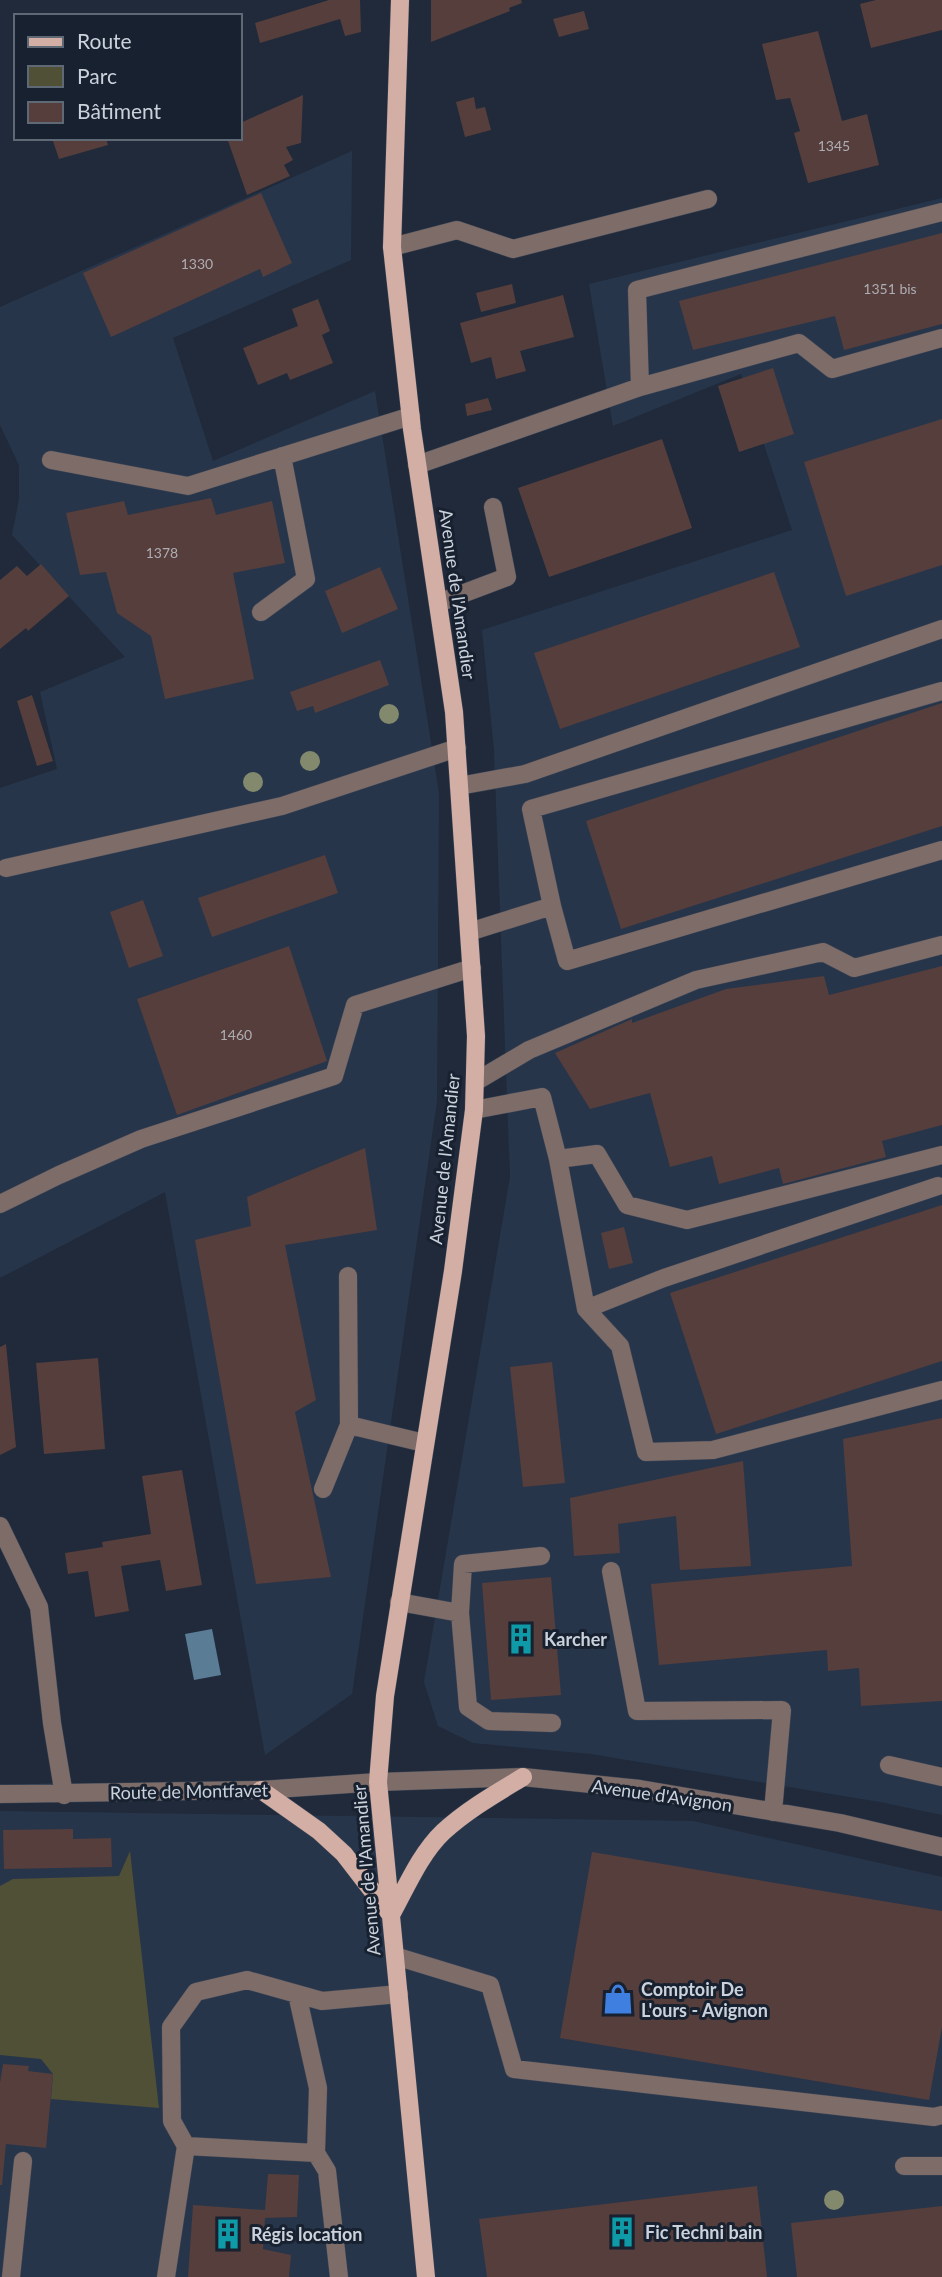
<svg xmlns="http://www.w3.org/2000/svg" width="942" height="2277" font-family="Lato,sans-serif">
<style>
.built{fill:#27354b}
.green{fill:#4f5035}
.water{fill:#5b7c95}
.building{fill:#553e3b}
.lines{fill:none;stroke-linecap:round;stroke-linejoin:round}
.minor-casing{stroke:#3b4555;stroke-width:19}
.major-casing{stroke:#3b4555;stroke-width:19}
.minor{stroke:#7e6c68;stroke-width:18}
.major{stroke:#d3aea5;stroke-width:18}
.tree{fill:#82896d}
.labels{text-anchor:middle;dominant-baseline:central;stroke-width:6;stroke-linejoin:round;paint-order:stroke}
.number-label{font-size:14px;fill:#aeadb4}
.street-label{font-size:18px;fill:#cbd2dc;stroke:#172130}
.poi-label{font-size:18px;font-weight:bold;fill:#cbd2dc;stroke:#172130;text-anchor:start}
</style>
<rect width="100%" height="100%" fill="#202a3b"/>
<path class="built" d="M352,151L351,260L173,338L213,461L375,391L439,793L437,1101L352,1694L265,1755L165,1192L0,1278V788L57,769L40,692L125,657L12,535L19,499V465L0,425V307Z
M942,198V1815L880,1802L591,1754L473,1743L438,1726L424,1682L510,1177L494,750L482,630L792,530L741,374L613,426L589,284Z
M0,1811L693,1821L942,1877V2277H0Z"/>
<path class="green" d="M130,1851L159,2108L51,2099L53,2074L41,2059L0,2055V1886L13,1879L119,1876Z"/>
<path class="water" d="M212,1629L221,1675L194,1680L185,1634Z"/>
<path class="building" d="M329,0H360L361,32L345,36L340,19L260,43L255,23Z
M431,0H521L522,3L509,8L510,11L431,42Z
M876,0H942V30L871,48L860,4Z
M584,11L589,29L559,37L553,19Z
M818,31L842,121L867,114L879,165L808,183L794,133L800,131L790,98L776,100L762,44Z
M303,95L301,143L286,147L293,160L284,165L290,176L247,195L227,138H240V123Z
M474,97L476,109L485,107L491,130L465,137L456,102Z
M52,138H106L108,145L59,159Z
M261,193L292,263L263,277L260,269L111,337L83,273Z
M942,233V324L844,350L835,316L693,350L679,301Z
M512,284L516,303L481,312L476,293Z
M563,295L574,337L520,351L526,371L496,379L491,357L471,363L460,323Z
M318,299L330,331L322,335L333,363L290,380L287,373L258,385L243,348L298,326L292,309Z
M773,368L794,434L739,452L718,386Z
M488,398L492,410L467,416L465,404Z
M942,419V565L846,596L804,462Z
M662,439L692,528L549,577L518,488Z
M211,498L216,515L272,501L285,563L233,573L254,679L165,699L151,636L117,613L106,572L80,575L66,513L124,501L128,515Z
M41,564L69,596L28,631L26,628L0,649V580L17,566L27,576Z
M380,567L398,609L342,633L325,591Z
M774,572L800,647L560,729L534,653Z
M380,660L389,685L315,713L313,706L297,711L290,692Z
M32,695L53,761L37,766L17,701Z
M942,703V826L621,929L586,821Z
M325,855L338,893L212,937L198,898Z
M143,900L163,956L129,968L110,912Z
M289,946L327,1061L177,1115L137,999Z
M942,966V1125L882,1141L886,1157L783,1184L779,1168L719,1184L712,1156L670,1167L650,1093L590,1109L555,1053L632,1019V1023L726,989L824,976L829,995Z
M365,1148L377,1230L285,1245L316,1400L295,1412L331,1577L256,1584L195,1240L251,1226L247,1197Z
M942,1205V1361L716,1434L670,1293Z
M624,1227L633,1263L609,1269L601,1233Z
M6,1344L16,1447L0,1455V1347Z
M98,1358L105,1449L44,1454L36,1363Z
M552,1362L565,1483L523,1487L510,1367Z
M942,1418V1701L861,1706L859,1668L828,1671L827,1650L659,1665L651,1584L852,1566L843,1439Z
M743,1461L751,1566L680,1570L676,1516L618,1524L620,1553L574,1556L570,1498Z
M182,1470L202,1585L166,1591L160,1560L121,1566L129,1611L95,1617L88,1571L68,1574L65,1553L103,1547L102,1542L151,1534L142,1476Z
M551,1577L561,1695L491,1700L482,1583Z
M73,1829V1839L111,1838L112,1867L4,1869L3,1830Z
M592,1852L942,1911V2027L929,2100L560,2038Z
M3,2064L29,2066L28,2071L53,2074L46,2148L6,2144L2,2185H0V2083Z
M268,2174L299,2175L297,2217L265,2218L263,2249L291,2255L289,2277H188L193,2205L265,2210Z
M757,2186L767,2277H487L479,2219Z
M942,2206V2277H797L791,2223Z"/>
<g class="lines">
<g class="minor-casing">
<path id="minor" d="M392,247L457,230L513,249L708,199
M640,387L637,290L942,212
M51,460L188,486L411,416
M417,465L640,387L799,343L832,369L942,338
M438,603L507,577L493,507
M261,612L306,579L282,456
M459,786L525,774L942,629
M6,868L282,806L457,748
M552,906L531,809L942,691
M469,932L552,906L567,961L942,850
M475,1082L529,1050L696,980L823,952L854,968L942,945
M474,1110L542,1097L558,1159L586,1309L620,1346L646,1452L713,1450L942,1390
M558,1159L597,1154L627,1205L687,1220L942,1155
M0,1204L59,1175L141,1139L334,1076L355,1005L472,968
M348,1276L349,1425L424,1443
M586,1309L664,1278L938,1186
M323,1489L349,1425
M0,1526L39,1607L52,1723L64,1795
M611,1571L637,1711L782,1710L773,1812
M399,1602L460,1613L468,1707L489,1721L552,1723
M460,1613L463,1564L541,1556
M889,1765L942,1777
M0,1794L261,1790L378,1782L523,1777L640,1789L840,1823L942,1847
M395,1956L490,1985L514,2069L934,2117L942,2115
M297,1994L318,2088L316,2153
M186,2146L316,2153L327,2171L339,2277
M904,2166H942
M11,2277L23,2161
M166,2277L186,2146L172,2121L171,2027L196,1992L247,1980L322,2001L399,1994"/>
</g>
<g class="major-casing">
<path id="major" d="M400,0L392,247L412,429L454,712L476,1036L474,1110L453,1271L385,1696L378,1782L426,2277
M261,1790L319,1831L344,1854L391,1915C406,1888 420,1854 443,1832C467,1810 495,1794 523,1777"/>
</g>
<use href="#minor" class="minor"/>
<use href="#major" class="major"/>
</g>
<g class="tree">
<circle cx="389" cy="714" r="10"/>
<circle cx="310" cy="761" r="10"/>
<circle cx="253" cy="782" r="10"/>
<circle cx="834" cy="2200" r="10"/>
</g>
<defs>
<g id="building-bare" transform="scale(2.415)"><path d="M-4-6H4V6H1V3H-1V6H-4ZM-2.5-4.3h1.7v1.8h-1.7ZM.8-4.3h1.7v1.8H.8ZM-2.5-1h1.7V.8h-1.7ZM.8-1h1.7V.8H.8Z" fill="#0f9aa8" stroke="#172130" stroke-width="2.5" paint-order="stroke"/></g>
<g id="shop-bare" transform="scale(2.415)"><path d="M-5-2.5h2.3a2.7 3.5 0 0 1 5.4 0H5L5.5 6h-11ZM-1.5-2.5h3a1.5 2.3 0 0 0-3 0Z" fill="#3f7fe0" stroke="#172130" stroke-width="2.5" paint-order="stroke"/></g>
</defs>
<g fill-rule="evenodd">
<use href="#building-bare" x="521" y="1639"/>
<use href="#shop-bare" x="618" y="1999"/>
<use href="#building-bare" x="622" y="2232"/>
<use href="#building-bare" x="228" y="2234"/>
</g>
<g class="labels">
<g class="number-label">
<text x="834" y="145">1345</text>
<text x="197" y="263">1330</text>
<text x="890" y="288">1351 bis</text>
<text x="162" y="552">1378</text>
<text x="236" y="1034">1460</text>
</g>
<g class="street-label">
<text transform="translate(458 594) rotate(82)">Avenue de l'Amandier</text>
<text transform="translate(444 1159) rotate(-84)">Avenue de l'Amandier</text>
<text transform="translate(189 1791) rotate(-1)">Route de Montfavet</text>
<text transform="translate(662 1795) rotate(8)">Avenue d'Avignon</text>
<text transform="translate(366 1870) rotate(-95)">Avenue de l'Amandier</text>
</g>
<g class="poi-label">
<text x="544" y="1639">Karcher</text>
<text x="641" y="1989">Comptoir De<tspan x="641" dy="21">L'ours - Avignon</tspan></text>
<text x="645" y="2232">Fic Techni bain</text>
<text x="251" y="2234">Régis location</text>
</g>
</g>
<rect x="14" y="14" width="228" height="126" fill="#172130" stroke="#5f6875" stroke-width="2"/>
<rect x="28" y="37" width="35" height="10" fill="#d3aea5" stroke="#5f6875" stroke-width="2"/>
<text x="77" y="49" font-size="21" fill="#cbd2dc">Route</text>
<rect x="28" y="66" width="35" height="21" fill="#4f5035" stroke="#5f6875" stroke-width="2"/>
<text x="77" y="84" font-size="21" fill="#cbd2dc">Parc</text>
<rect x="28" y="102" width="35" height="21" fill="#553e3b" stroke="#5f6875" stroke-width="2"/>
<text x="77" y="119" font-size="21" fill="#cbd2dc">Bâtiment</text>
</svg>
